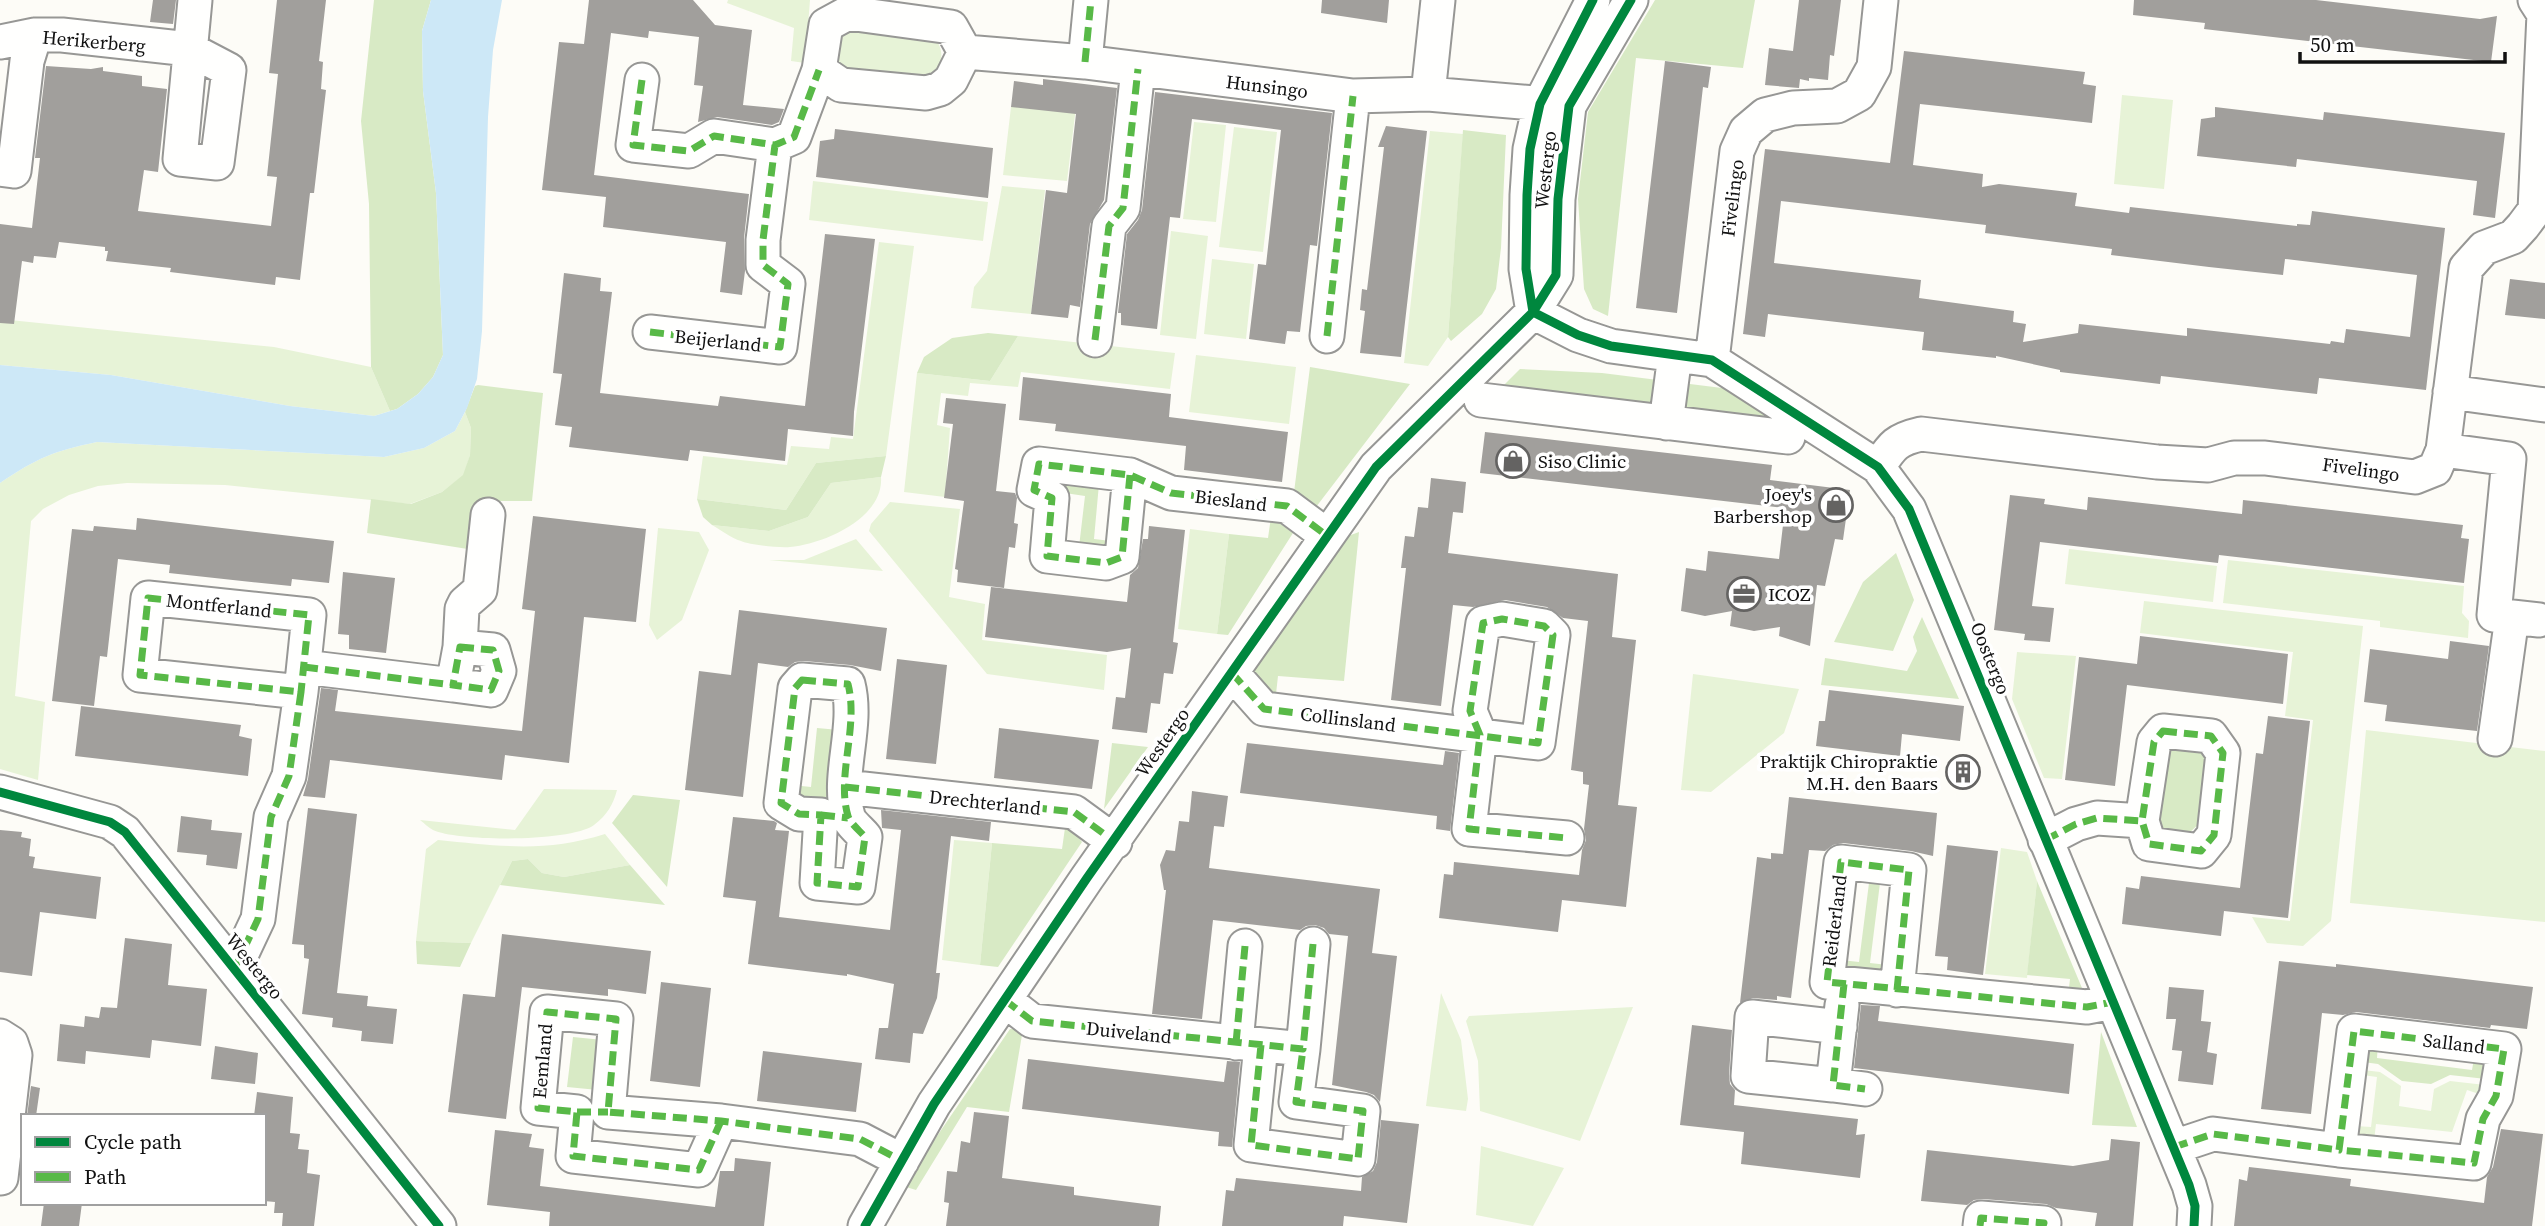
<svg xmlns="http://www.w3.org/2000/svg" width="2545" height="1226" font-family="'Source Serif 4',serif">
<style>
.green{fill:#e7f3d7}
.forest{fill:#d8eac5}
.water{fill:#cde8f7}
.building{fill:#a19f9c;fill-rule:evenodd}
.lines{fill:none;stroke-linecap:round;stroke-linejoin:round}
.minor-casing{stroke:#979795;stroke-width:37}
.minor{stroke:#fffffe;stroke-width:33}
.quiet{stroke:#58b947;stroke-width:7;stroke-dasharray:14 7;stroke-linecap:butt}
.cycleway-casing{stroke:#fff;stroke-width:13}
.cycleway{stroke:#00873e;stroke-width:9}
.labels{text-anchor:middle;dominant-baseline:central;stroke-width:7;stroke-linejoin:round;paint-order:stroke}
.street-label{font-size:19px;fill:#111;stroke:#fff}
.poi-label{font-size:19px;fill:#111;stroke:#fff;text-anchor:start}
</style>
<rect width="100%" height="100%" fill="#fdfcf7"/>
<path class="green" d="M728,0H810L805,63L791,61L794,28L727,3Z
M843,29L937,41C945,54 941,66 933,77L844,70L835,60L834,47Z
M2122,95L2173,100L2164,189L2114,184Z
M1011,107H1076L1067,181L1003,175Z
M1194,122L1226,125L1216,222L1183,219Z
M1234,127L1277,132L1263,252L1219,247Z
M1430,131L1463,134L1448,337L1428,366L1404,363Z
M813,181L988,202L983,241L809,220Z
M1002,186L1045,190L1031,314L971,308L974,287L987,271Z
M1171,231L1208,236L1196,339L1160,335Z
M879,242L914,246L886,456L816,463L786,510L697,499L703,456L787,465L791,446L829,449L831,437L853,439Z
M1212,259L1254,264L1246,339L1204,334Z
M0,319L274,347L371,367L390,411L374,416L290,406L111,375L0,365Z
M1018,336L1175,353L1170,389L1021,372L1018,387L970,383L968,396L941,393L937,425L950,428L945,497L904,492L917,373L990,381Z
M1196,355L1296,367L1289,424L1189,412Z
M465,412L471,428L470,455L464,475L442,492L410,504L225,485L127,483L98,486L69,495L43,509L31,521L15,696L45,702L38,780L0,769V483C37,458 54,451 97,442L384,457L424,448L455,431Z
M881,477C884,518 824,544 790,547C779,548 750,545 741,541C731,538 721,530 712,525L769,531L808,517L831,483Z
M890,502L960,509L949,597L985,604L982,640L1107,655L1104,690L987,674L869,531L871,524Z
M658,528L699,532L709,550L682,620L657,640L649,625Z
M1190,529L1229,534L1217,634L1178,629Z
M856,539L883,571L769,560H804Z
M2069,549L2217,566L2213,602L2065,584Z
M2228,560L2464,586L2462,613L2469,621L2468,638L2380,627V621L2223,603Z
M2144,601L2363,626L2331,921L2303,946L2267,943L2252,917L2290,921L2313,720L2285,716L2293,652L2140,633Z
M2017,652L2076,656L2062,779L2044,778L2012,699Z
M1693,674L1799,689L1784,733L1711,792L1681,790Z
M2366,730L2545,751V922L2350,903Z
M544,789L617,790C613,805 607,815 594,825C571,842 459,842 433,830C429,828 424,823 420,820L515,830Z
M605,834L630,865L564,877L542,873L528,859L512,861L471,943L416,941L426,849L438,840C500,846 545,853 605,834Z
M954,840L992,843L980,965L942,960Z
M2001,848L2027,852L2037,881L2027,978L1985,974Z
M1441,993L1461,1040L1468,1099L1466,1111L1426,1106Z
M1633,1007L1580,1141L1480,1111L1478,1061L1466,1021L1469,1016Z
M2363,1070L2380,1072L2401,1086L2399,1106L2431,1111L2434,1089L2450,1081L2485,1085L2482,1095L2467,1090L2452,1132L2376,1124L2374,1141L2357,1135L2356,1126L2371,1127L2377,1077L2362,1075Z
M1481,1146L1564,1168L1533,1226L1476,1215Z"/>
<path class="forest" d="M374,0H431L422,31L423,91L436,193L443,355L433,377L418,394L397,409L390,411L371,367L369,204L361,121Z
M1655,0H1755L1743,68L1636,58L1608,316L1593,309L1584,289L1578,199L1588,112Z
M1463,130L1506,135L1501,248L1496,289L1482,314L1451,341L1448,337Z
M988,333L1018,336L990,381L917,373L924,357L952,338Z
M1310,367L1410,384L1313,511L1293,500Z
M1520,369L1602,373L1722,388L1758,406L1784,426L1495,394Z
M478,385L543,393L532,501H478L474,550L367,533L371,499L411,504L442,492L463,475L470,455L471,428L465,412L475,386Z
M886,456L881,477L831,483L808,517L769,531L712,525L703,517L697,499L786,510L816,463Z
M1052,482L1099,484L1094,539L1111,541L1110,548L1079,547L1085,496L1065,493Z
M1271,517L1293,533L1228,635L1217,634L1229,534L1268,538Z
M1359,532L1344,681L1278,676L1276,694L1250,675L1340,539Z
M1896,553L1914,600L1893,651L1834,642L1863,582Z
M1922,617L1959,699L1821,685L1825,658L1907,671L1917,651L1913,637Z
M817,728L839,730L835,791L828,803L802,801L792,785L811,787Z
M1112,743L1148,747L1104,809Z
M2174,745L2199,748L2210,763L2201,822L2187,835L2166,832L2157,827L2160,757Z
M633,795L680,800L667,887L612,823Z
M1065,828H1071L1082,842L998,967L980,965L992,843L1062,849Z
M528,859L542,873L564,877L630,865L665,905L500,885L512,861Z
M1851,880L1880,883L1870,963L1888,965L1887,975L1845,973L1841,960L1859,962L1869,883Z
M2037,881L2082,988L2068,996L2070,979L2027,975Z
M416,941L471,943L460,967L417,964Z
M1010,1029H1023L1009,1112L967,1107L916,1190L903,1186Z
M2101,1032L2137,1127L2092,1125Z
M573,1037L603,1040L598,1090L567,1087Z
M2378,1042L2377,1058L2472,1070L2475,1053L2484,1055L2486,1079L2450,1075L2431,1084L2402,1081L2378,1064L2363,1062L2365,1048Z"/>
<path class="water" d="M431,0H502L493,50L488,117L482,331L477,379L467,408L455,431L424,448L384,457L97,442C54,451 37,458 0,483V365L111,375L290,406L374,416L397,409L418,394L433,377L443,355L436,193L423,91L422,31Z"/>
<path class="building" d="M153,0H176L173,24L150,22Z
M277,0H326L319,61L323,62L321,89L326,90L314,193H310L300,280L276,277L275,285L170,272L171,268L106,261L108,251H105V247L59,242L56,258L34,256L33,263L22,261L14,324L0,323V224L32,228L40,158H35L46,66L91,69L103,67V71L142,76V86L167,89L158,172L144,170L138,211L271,226L277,177L267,176L278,74L269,73Z
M589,0H693L715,25L752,30L743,105L784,109L779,122L772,125L717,117L698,122L703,86L694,85L699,37L649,31L648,38L611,33L594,175L749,194L744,238L745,271L742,295L720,292L726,242L603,227L606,197L542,190L559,42L584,44Z
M1322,0H1389L1387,23L1321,13Z
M1799,0H1841L1834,56L1830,55L1828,80L1809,78V81L1800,79L1799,88L1765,85L1769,48L1793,51Z
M2134,0H2316L2480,19L2497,16L2491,62L2204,29L2205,23L2133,15Z
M1904,51L2085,72L2083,84L2096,86L2092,123L1920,104L1913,165L1983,174L1982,187L1999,184L2077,193L2075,206L2129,213L2130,207L2297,226V224L2310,225L2312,211L2445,228L2426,390L2319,378L2317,394L2161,376L2160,384L2060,372V370L1996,356V358L1922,350L1924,332L1768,314L1765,337L1743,334L1765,149L1890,163ZM1781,201L1986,225L1985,233L2112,249L2111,255L2209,267L2283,275L2285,259L2417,275L2410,337L2346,329L2344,343L2331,341L2330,344L2187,328V336L2079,324L2078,333L2023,342L2026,324L2013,322L2014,311L1919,298L1921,280L1774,263Z
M1665,61L1711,67L1708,88L1703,87L1677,313L1636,308Z
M1043,79L1117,88L1104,200L1090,224L1080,307L1070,305L1068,318L1031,314L1046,190L1067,193L1076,114L1011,107L1014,81L1043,85Z
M1155,92L1332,113L1317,246L1310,245L1300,332L1287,331L1285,344L1249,339L1258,264L1266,265L1281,130L1227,123L1192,119L1180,218L1170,217L1157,329L1121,325V313H1118L1127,234L1138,220L1142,210Z
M2215,107L2323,120L2324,112L2505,133L2495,218L2473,215L2477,181L2297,159L2296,167L2197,156L2201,119L2215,117Z
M1386,126L1427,131L1401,357L1360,353L1365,311L1360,310L1362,289L1367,290L1384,147H1378Z
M835,129L993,148L988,198L816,177L820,141L834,139Z
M825,234L875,239L854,412L853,436L788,429L785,461L690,450L688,461L569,447L572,427L555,425L562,374L553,373L564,273L601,278L600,291L612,292L600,393L718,406L720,396L805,406Z
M2510,279L2545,283V319L2505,315Z
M1023,377L1171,394L1169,417L1288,432L1282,482L1184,470L1186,446L1055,431L1056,424L1019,420Z
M946,398L1006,404L996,491L1015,493L1017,498L1014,523L1018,524L1015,548L1009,547L1004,588L957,582L958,570L955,569L964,501L944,498L953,424L943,423Z
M1485,432L1772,465L1770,480L1850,490L1843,540L1835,539L1825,586L1817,585L1810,646L1779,636L1780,627L1754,631L1730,626L1732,611L1705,616L1681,611L1686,568L1706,571L1708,551L1779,559L1785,508L1480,473Z
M1431,478L1466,482L1463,513L1453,512L1448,553L1618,574L1612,637L1636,640L1618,805L1637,807L1626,907L1562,900L1558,932L1439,918L1444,874L1453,875L1454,862L1579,875L1582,850L1586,840L1584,829L1589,785L1583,784V772L1571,770L1588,621L1563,618L1547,607L1505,600L1473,607L1453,605L1441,706L1391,700L1406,568H1401L1405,536L1414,537L1418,507L1428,508Z
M2010,495L2045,499L2044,504L2087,510L2088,497L2242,514L2243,500L2463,525L2461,538L2469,539L2464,583L2219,555L2218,563L2040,542L2032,606L2054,608L2050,642L2024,640L2025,634L1994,630Z
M533,516L646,529L636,622L584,617L569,763L505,755L502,780L330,760L325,798L303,796L308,779L321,688L338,690L335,711L522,731L535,611L522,609Z
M137,518L334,541L329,583L292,579L291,586L242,581L169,573L170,565L118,559L107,657L100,656L94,706L52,701L72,529L93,531L94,526L136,530Z
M1149,526L1185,530L1173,642L1178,643L1173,674L1164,673L1160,704L1151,703L1147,733L1112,729L1116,697L1125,698L1131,648L1107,652L985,637L991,587L1127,602L1130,575L1138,568L1143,539H1148Z
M343,572L395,578L386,653L349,649V635L338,634Z
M739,610L887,628L881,671L850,665L804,661L795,662L788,667L758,663L743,797L685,790L699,671L731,675Z
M2140,636L2288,654L2283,704L2127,685L2115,786L2065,780L2079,657L2137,664Z
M2450,641L2489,646L2477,731L2385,721L2387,705L2364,702L2370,649L2448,659Z
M897,659L947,665L936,764L886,759Z
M1829,690L1964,706L1960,741L1902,734L1900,756L1816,746L1819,721H1825Z
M81,706L241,725L239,736L252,739L248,776L75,756Z
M2268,716L2310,721L2288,918L2224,911L2221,936L2122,924L2126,887L2139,889L2141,876L2240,888L2256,753L2263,754Z
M999,728L1099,740L1092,789L994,778Z
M1247,743L1443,765L1445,751L1459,753L1450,831L1436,829L1437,816L1240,793Z
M1192,791L1228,796L1224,827L1214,826L1209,868L1380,889L1372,953L1397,956L1380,1102L1374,1095L1366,1092L1332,1085L1348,936L1329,934L1324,928L1315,925L1306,926L1300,930L1213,920L1202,1019L1152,1014L1166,890H1164L1160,865L1166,850L1175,851L1179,821L1189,822Z
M1789,797L1937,813L1933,856L1911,851L1843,843L1833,845L1825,851L1809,850L1791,998L1777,996V1000L1753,998L1740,1003L1757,857L1771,859V853L1783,854Z
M308,808L357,814L337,993L368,996L367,1006L397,1009L393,1044L361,1041L362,1031L332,1027L333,1018L302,1014L309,959L304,958V945L292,944Z
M881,810L991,822L989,841L951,836L936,973H940L937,998L923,1034L913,1033L910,1063L875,1059L879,1028H888L894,984L847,974V976L748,964L756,901L723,897L733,817L774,821L777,823L775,830L789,831L779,917L890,930L901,830L882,828Z
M181,816L212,820L211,830L242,833L237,869L206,865L207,855L177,852Z
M0,830L22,832L21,837L31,839L29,856L35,857L33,868L101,877L96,919L40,912L32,976L0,972Z
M1947,845L1998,851L1983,975L1947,970L1948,957L1935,956Z
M502,934L651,951L646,994L608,989V996L522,987L506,1119L448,1112L463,994L495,997Z
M125,938L172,944L168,985L207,989L201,1046L152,1040L150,1058L86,1051L85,1064L57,1061L60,1024L84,1027L85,1016L99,1018L101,1007L117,1008Z
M2279,961L2336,967V964L2533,987L2527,1029L2491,1025L2490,1028L2356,1012L2343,1015L2322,1013L2311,1114L2261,1109Z
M661,982L711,988L700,1087L650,1081Z
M2169,987L2204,990L2201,1021L2211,1022L2207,1052L2217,1054L2213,1085L2178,1081L2182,1051L2172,1050L2176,1019H2166Z
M1861,1005L1880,1006L1878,1021L2074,1044L2069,1094L1854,1068Z
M1692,1025L1732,1030L1729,1075L1730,1084L1735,1090L1734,1105L1858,1119L1856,1135L1865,1134L1860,1178L1741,1164L1744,1132L1680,1125Z
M215,1046L258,1053L255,1084L211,1079Z
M763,1051L862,1063L856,1112L757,1101Z
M1028,1059L1224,1082L1227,1061L1240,1062L1232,1147L1218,1146L1219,1132L1022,1109Z
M31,1086L40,1088L36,1116H27Z
M257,1092L293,1097L290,1133L300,1134L298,1149L309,1150L307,1173L320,1175L314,1226H282L283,1213H274L275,1202L264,1201V1116H254Z
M974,1112L1009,1116L1002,1178L1074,1187V1195L1161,1206L1159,1226H946L949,1203L944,1202L947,1171L957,1172L961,1141L970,1143Z
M1381,1120L1419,1124L1407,1223L1344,1216L1343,1226H1222L1226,1190L1234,1191L1236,1178L1361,1191L1362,1177L1373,1171L1377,1162Z
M2501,1129L2543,1134L2532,1226H2234L2239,1179L2247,1181L2249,1167L2351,1179L2350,1186L2484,1203L2487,1177L2493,1167Z
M495,1130L532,1134L529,1147L544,1149L540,1186L715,1207L720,1171H734L735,1158L771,1162L764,1226H549L550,1212L487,1205Z
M2111,1139L2140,1142L2133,1226H2095L2097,1213L2056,1208L2046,1204L1983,1199L1974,1200L1967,1205L1921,1201L1927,1150L2073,1166L2109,1160Z
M44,1203H82L79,1226H41Z"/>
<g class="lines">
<g class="minor-casing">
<path id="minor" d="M848,13L951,27L965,52L951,80L940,89L926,93L841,85L819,70L826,25Z
M0,42L35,35H62L189,49L229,70L217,163L180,159L195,0
M965,52L1085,62L1353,96L1428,94L1569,106
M1085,62L1091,0
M642,80L633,145L689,151L714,136L775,145L794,137L819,70
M1428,94L1438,0
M0,169L14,171L27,61L35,35
M1533,312L1578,335L1611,346L1712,360L1878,467L1909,509L2189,1185L2195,1206L2194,1226
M1533,312L1526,269L1527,195L1530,149L1540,104L1593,0
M650,332L780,347L788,284L763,265V240L775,145
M1327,336L1353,96
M1095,340L1109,226L1123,208L1138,69
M1712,360L1737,151L1746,131L1765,115L1793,108L1837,106L1859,94L1874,67L1881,0
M2450,392L2545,405
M1481,400L1788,437
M1666,423L1675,355
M2443,450L2509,459L2494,615L2539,620
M1878,467C1892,446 1895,440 1921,434L2157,462L2208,465L2234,458H2265L2415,477L2435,469L2443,450L2466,268L2484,248L2513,237L2523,226L2535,210L2544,14L2535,0
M1130,475L1122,557L1106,563L1047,556L1052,498L1034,490L1039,464L1130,475L1171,493L1287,506L1326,535
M460,647L493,650L499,671L491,690L453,685L460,647L462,609L465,603L480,590L488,515
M304,667L453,685
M1232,673L1264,709L1538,743L1553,635L1544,626L1502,619L1483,623L1470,711L1480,735L1469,829L1567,838
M802,680L848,684C859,727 836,776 848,816C850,823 860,831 865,837L858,887L817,883L821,815L799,814L781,803L795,688Z
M2163,731L2211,736L2223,753L2214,835L2201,851L2149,844L2142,821L2154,742Z
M2495,739L2512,617
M845,787L1074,812L1115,842
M0,792L110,822L125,832L439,1226
M2045,840L2076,824L2097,818L2142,821
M235,968L258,919L271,817L289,776L301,692L140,675L148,598L309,615L301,692
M1897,990L1909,870L1841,862L1827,982L2087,1007L2113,1002
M1005,1000L1032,1021L1303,1049L1313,944
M1842,1005L1833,1085L1865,1089
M0,1036L11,1043L15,1055L1,1178
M1236,1043L1245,946
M1261,1045L1251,1145L1358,1159L1363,1111L1296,1102L1303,1049
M1833,1085L1748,1076L1752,1017L1840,1027
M721,1121L699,1170L573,1156L577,1112L538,1108L547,1012L616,1019L608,1112L721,1121L860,1139L902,1161
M2174,1147L2213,1134L2339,1150L2354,1031L2504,1049L2496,1096L2483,1119L2474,1163L2339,1150
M865,1226L934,1104L1087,878L1376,467L1533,312L1556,275L1558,199L1569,106L1631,0
M1980,1226L1981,1218L2044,1223L2043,1226"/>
</g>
<use href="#minor" class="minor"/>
<path class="quiet" d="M1085,62L1091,0
M642,80L633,145L689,151L714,136L775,145L794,137L819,70
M650,332L780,347L788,284L763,265V240L775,145
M1327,336L1353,96
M1095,340L1109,226L1123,208L1138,69
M1130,475L1122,557L1106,563L1047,556L1052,498L1034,490L1039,464L1130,475L1171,493L1287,506L1326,535
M460,647L493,650L499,671L491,690L453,685Z
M304,667L453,685
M1232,673L1264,709L1538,743L1553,635L1544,626L1502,619L1483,623L1470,711L1480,735L1469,829L1567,838
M802,680L848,684C859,727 836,776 848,816C850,823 860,831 865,837L858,887L817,883L821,815L799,814L781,803L795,688Z
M2163,731L2211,736L2223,753L2214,835L2201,851L2149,844L2142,821L2154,742Z
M845,787L1074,812L1115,842
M821,815L848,818
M2045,840L2076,824L2097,818L2142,821
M235,968L258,919L271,817L289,776L301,692L140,675L148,598L309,615L301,692
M1844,984L1833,1085L1865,1089
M1897,990L1909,870L1841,862L1827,982L2087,1007L2113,1002
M1005,1000L1032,1021L1303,1049L1313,944
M1236,1043L1245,946
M1261,1045L1251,1145L1358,1159L1363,1111L1296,1102L1303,1049
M577,1112H608
M721,1121L699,1170L573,1156L577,1112L538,1108L547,1012L616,1019L608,1112L721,1121L860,1139L902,1161
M2174,1147L2213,1134L2339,1150L2354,1031L2504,1049L2496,1096L2483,1119L2474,1163L2339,1150
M1980,1226L1981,1218L2044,1223L2043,1226"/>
<g class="cycleway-casing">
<path id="cycleway" d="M1533,312L1578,335L1611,346L1712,360L1878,467L1909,509L2189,1185L2195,1206L2194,1226
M1533,312L1526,269L1527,195L1530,149L1540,104L1593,0
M0,792L110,822L125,832L439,1226
M865,1226L934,1104L1087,878L1376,467L1533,312L1556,275L1558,199L1569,106L1631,0"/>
</g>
<use href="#cycleway" class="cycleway"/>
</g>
<defs>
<g id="shop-ring" transform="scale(1.75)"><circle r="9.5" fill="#fff" stroke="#646362" stroke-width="1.5"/><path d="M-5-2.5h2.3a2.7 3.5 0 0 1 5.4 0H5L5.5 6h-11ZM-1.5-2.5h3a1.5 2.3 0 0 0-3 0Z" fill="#646362"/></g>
<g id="office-ring" transform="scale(1.75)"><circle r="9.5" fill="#fff" stroke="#646362" stroke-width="1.5"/><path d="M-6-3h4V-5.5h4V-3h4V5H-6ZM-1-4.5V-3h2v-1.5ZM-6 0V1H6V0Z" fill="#646362"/></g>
<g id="building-ring" transform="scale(1.75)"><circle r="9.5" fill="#fff" stroke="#646362" stroke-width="1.5"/><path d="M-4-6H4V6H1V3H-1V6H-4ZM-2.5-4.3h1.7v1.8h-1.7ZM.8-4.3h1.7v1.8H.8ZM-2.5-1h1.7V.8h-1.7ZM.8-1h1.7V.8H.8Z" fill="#646362"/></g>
</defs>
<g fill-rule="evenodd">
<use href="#shop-ring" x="1513" y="461"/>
<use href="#shop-ring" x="1836" y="505"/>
<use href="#office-ring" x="1744" y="594"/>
<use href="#building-ring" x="1963" y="772"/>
</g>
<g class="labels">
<g class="street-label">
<text transform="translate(94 41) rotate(5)">Herikerberg</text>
<text transform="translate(1267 86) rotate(7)">Hunsingo</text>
<text transform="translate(1545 170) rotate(-84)">Westergo</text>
<text transform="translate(1732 198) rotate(-83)">Fivelingo</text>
<text transform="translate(718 340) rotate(6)">Beijerland</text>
<text transform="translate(2361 469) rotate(8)">Fivelingo</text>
<text transform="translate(1231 500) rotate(7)">Biesland</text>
<text transform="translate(219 605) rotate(6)">Montferland</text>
<text transform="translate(1991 658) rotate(68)">Oostergo</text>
<text transform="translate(1348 719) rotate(7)">Collinsland</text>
<text transform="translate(1162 742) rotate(-55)">Westergo</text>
<text transform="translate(985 802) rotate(6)">Drechterland</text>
<text transform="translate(1834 921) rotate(-83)">Reiderland</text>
<text transform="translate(255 966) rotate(51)">Westergo</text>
<text transform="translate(1129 1032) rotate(6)">Duiveland</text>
<text transform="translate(2454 1043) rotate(7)">Salland</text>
<text transform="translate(542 1061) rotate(-85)">Eemland</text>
</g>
<g class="poi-label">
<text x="1538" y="461">Siso Clinic</text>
<text x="1812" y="494" text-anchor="end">Joey's<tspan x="1812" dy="22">Barbershop</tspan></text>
<text x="1768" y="594">ICOZ</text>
<text x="1938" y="761" text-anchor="end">Praktijk Chiropraktie<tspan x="1938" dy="22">M.H. den Baars</tspan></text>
</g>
</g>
<rect x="21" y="1114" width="245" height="91" fill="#ffffff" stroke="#a0a0a0" stroke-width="2"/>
<rect x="35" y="1137" width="35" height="10" fill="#00873e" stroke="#a0a0a0" stroke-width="2"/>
<text x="84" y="1149" font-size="21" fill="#111111">Cycle path</text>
<rect x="35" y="1172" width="35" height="10" fill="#58b947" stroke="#a0a0a0" stroke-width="2"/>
<text x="84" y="1184" font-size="21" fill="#111111">Path</text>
<path d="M2300 52v10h205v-10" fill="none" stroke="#111111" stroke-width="3.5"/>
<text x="2310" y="52" font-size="21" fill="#111111" stroke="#ffffff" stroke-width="5" paint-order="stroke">50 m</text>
</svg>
